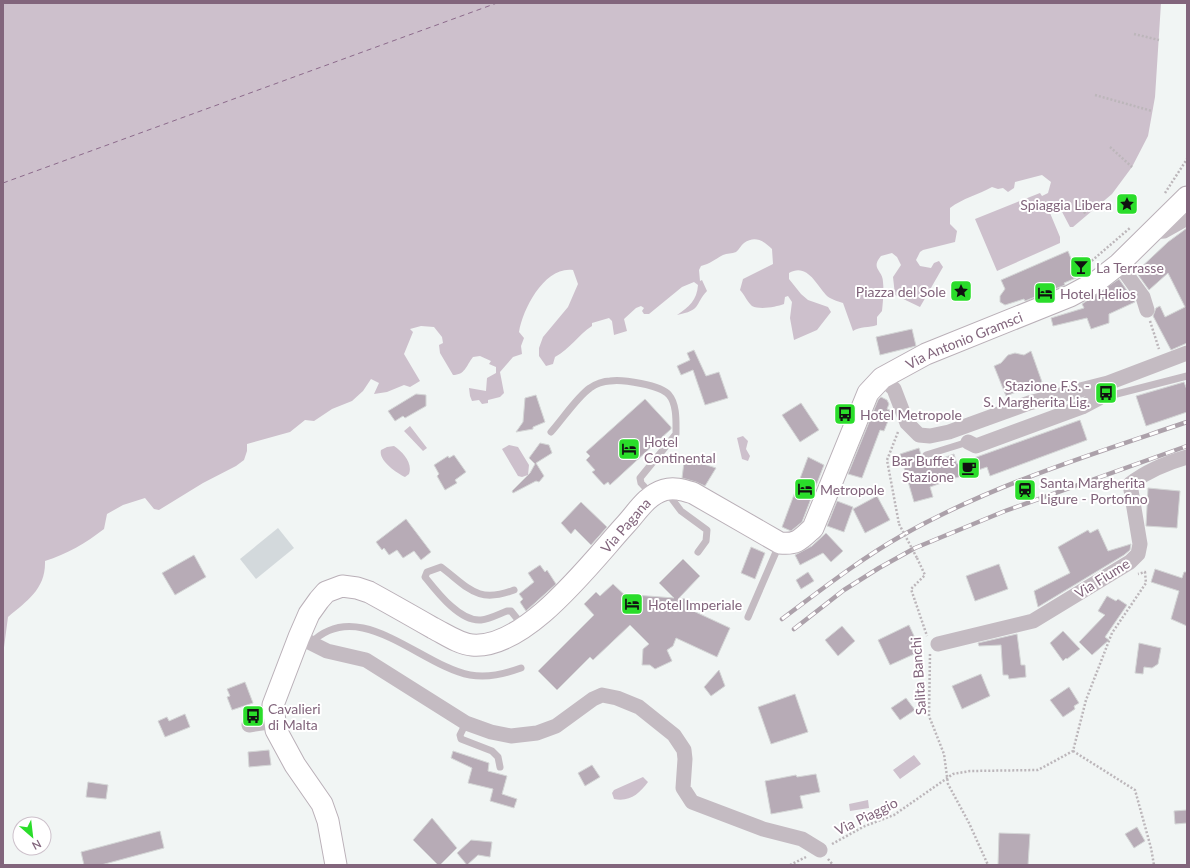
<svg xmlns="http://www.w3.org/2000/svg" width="1190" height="868" font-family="Lato,sans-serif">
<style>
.green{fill:#d3d9dc}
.water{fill:#cdc0cc}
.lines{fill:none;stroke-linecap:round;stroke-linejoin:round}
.ferry{stroke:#8c6a8b;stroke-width:1;stroke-dasharray:5 4;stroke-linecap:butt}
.building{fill:#b7abb6;stroke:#d4d6d6}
.secondary-casing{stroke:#bab0b8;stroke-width:23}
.path{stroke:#bcb6ba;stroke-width:2.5;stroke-dasharray:2 2;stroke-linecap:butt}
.lane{stroke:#c4bbc2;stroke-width:7}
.street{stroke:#c4bbc2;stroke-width:15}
.secondary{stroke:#fff;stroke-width:21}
.rail-casing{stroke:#aca1aa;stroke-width:4.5}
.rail{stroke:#fff;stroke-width:3;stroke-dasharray:9;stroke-linecap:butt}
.path-bridge{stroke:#bcb6ba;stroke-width:2.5;stroke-dasharray:2 2;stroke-linecap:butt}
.labels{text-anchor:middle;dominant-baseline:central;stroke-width:4;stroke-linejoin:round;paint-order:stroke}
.poi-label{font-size:14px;fill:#82657c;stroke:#fff;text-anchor:start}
.street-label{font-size:14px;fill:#82657c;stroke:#fff}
</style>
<rect width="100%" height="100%" fill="#f1f5f4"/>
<path class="green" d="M278,528L294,548L256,579L240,559Z"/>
<path class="water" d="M3,3H1161L1155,97L1148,136L1132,167L1112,194L1073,227H1070L1060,208L1050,213L1060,237V243L997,271L975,219L1040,193L1042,196L1048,193L1051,182L1042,175L1015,182L1014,188L1008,192L1003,188L998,189L992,187C978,195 963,198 950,208V224L957,231L955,242L923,250L920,252L916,260L920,266L931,268L934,263L939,261L943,267L920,307L895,295L893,277L901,265L897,257L892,253L881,256C870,269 883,270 883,282C884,291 883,301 882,311L877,317V325C869,328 860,326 853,331L843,303C837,301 830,299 826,295C816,284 807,263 789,273V279L801,294L808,300L828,307L831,312L817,330L794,340L790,318L792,302L788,296L785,297L784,304C776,307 760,310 752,306C748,303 744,294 740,290L743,279L773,264L772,249C764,241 755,235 744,243C741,245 739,250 736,252C732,254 727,253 723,255C715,259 710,264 701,266L699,270L700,281L702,280L707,291C694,305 702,310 677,315C689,307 697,300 698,285L694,282L682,287L649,314H644L642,311L644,308L641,306L636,308L624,319L627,331L614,335L612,321L609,318L592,323V326C578,335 570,349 555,357L553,364L546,366L539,356V348L543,337L568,307L578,284L573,270C545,266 523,308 519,332L524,338L521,346L522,354L513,357L500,372L504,393L500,397L488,400V403L482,404L479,400L472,401L470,396L469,388L486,391L487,378L496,373V367L489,364L491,361L480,356L473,357C466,366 465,375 453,375L440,353L439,345L443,343L442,337L434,327L421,326L410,329L413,332L404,354L420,381L410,387L404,385L387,392L374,394L379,383L371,379L363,391L352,401L332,409L314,421L305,420L290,432L247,444V451L244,460L236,466L203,483L159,510L154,509L145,498L123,505L107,514L104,529C86,543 67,554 45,561C46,589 27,601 8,617L3,655Z
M410,426L427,448L423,451L404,431Z
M743,436L748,441L746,449L750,456L748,461L742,459L737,438Z
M509,445L518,447L529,465L528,475L522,477L518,476L502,449Z
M394,446C403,452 413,463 409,474L405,477C396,473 378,460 381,450L387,447Z
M914,755L921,764L900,779L893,770Z
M643,777L648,782C639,794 630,802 614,799L612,793L614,790Z
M868,800L869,808L850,811L849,804Z"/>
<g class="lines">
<path class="ferry" d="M3,183L497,3"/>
</g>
<path class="building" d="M1187,228V343L1171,350L1153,316L1156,308L1160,306L1165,317L1185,307L1168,273L1149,290L1136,272L1168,242Z
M1068,251L1072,261L1083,256L1090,272L1064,283L1065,285L1025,301L1024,299L1005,305L1000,302V296L1005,289L1001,280Z
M1119,279L1135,302L1109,314V323L1091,329L1087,318L1053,326L1051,318L1084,308L1082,304Z
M912,329L916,346L880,355L876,337Z
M694,350L706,376L719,372L728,398L705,405L693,370L681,375L677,366L690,360L687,353Z
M1031,351L1042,382L1006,396L994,366L1001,363L1008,355L1015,353L1024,355Z
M1184,382L1187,390V412L1146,426L1136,396Z
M416,394L426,395V406L405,418L403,416L395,421L388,411Z
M536,395L545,422L533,427V429L516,432L523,422L525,398Z
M881,397L887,400L889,404L887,409L892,411L884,431L880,430L862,478L848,474L878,400Z
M645,399L671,427V429L610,485L608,482L604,485L592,472L595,470L586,460L590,456L586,452Z
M801,403L819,430L800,442L782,415Z
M1080,420L1087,440L990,476L987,467L930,487L933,497L914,502L900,454L919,448L924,465L954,454L957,464Z
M540,443L549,445L552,453L536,463L544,476L539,482L536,481L513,493L512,491L530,473L535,464L529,458Z
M454,455L466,472L455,480L457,483L445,490L437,476L439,474L434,465L448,456L449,458Z
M808,457L824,465L802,522L791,531L782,527Z
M691,460L716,468L705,486L696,482L682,478L684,462L688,463Z
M1148,488L1180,491L1177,528L1146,526Z
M877,496L890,520L865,533L853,509Z
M837,501L853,507L844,532L827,526Z
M581,502L607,527L591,545L575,529L571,534L561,523Z
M406,519L431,552L421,560L414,551L403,558L397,550L389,555L384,548L382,550L376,542Z
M1098,529L1108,551L1131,544L1130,550L1124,555L1038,607L1034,591L1070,573L1058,547L1088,530L1090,533Z
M826,533L843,551L831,562L823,553L800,565L795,555L812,546Z
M751,547L765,553L755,579L741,573Z
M194,555L206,577L175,595L162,573Z
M683,559L700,576L679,598L685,599L690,604L689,609L730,628L717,657L676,638L673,646L667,650L672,661L655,669L650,665H642L643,649L649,644L630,625L593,660L590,657L557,690L538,671L594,615L584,604L596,592L600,596L613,584L630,600L635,595L674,598L659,583Z
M999,564L1008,589L975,601L966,576Z
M540,565L545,572L547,570L556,584L526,611L520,602L523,599L519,594L534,582L528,573Z
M1155,569L1182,578L1184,572H1187V626L1171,619L1179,591L1151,582Z
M808,572L814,581L801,589L796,580Z
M1107,596L1116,601L1118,599L1127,605L1105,637L1109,640L1092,655L1079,642L1105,615L1098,611Z
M909,625L921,651L890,665L878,640Z
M842,626L855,641L838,656L825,640Z
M1063,631L1080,649L1067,659L1066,658L1063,661L1050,643Z
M1017,634L1021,665H1025L1026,677L1009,679L1008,675H1003L1001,645L979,646L978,643Z
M1139,643L1161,648L1158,664L1152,668L1144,667L1143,674L1135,673Z
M719,670L725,686L711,696L704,687Z
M981,674L990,696L962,709L952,686Z
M245,682L253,703L232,710L227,697L230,696L227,689Z
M1069,687L1079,703L1074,706L1075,709L1063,717L1050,700Z
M795,694L808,732L771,744L758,707Z
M906,698L915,710L900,720L891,708Z
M185,714L190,727L165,737L158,721L167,717L169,721Z
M269,750L271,765L249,767L248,752Z
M453,751L489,763L488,771L507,776L502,794L517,799L514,808L490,801L493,789L468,783L472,768L451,758Z
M592,765L600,777L585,786L578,773Z
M816,774L820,792L800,796L803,808L771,814L765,781L796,775L797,777Z
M88,782L108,785L106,799L86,797Z
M1187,810V823L1175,824L1174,811Z
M432,818L457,848L440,865H438L413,840Z
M1137,827L1145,841L1134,848L1125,834Z
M160,831L164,848L101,865H84L81,852Z
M999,833L1030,834L1028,865H998Z
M471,840L492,842L490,857L478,855L467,865L457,853Z"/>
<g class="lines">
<g class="secondary-casing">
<g id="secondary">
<path id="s1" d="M336,865L328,821L322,804L295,765L276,730L273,705L299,637L309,614L319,600L326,592L342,586L357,588L369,592C391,604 412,616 433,628C445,634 459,644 472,645C526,650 592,561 626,524C637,512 647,495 664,490C674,487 683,490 693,493L780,543C797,545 801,539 813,528L868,393L882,378L926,354L1070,296L1096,282L1119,264L1187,197"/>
</g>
</g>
<path class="path" d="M1134,34L1159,40
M1095,95L1152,111
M1110,147L1132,167
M1165,193L1187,159
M1080,205L1086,215
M1089,267L1088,264L1130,228
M1150,321L1159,349
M898,432L887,460L899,524
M917,558L925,575L911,589L927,636
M930,654L929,716L944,754L948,784L969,823L988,865
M1073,751L1135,790L1151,848L1154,865
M832,844L865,826L894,815L953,774L970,771L1038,770L1073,751L1086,700L1112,633L1146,583L1145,572L1138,574
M828,859L833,865
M790,865L806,857"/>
<path class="lane" d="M1101,398L1187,376
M551,432C562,420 577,397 590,388C595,384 604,381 610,381C622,379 661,385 669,395C677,404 676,422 676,434L640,478L641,483L651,494
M926,455L968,442
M666,491L681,511L707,530L706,541L698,552
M514,590C477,604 469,588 441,567L427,572L425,577C437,592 460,622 481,620C490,619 499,614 507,611H511L523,626
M748,617L779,545
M311,643C359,595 421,666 470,675C488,678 504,674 521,668
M466,723L460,735L461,739L492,751L498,757L500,767"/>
<path class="street" d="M1153,232L1164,231L1187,218
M1119,264L1143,297L1147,310
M882,378L894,389L907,423L919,435L930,436L949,432L1029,403L1108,383L1187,353
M968,442L976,446L1082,407L1099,398L1108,383
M299,637L327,651L366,660L466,723L491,732L511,736L537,733L556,726L593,699L602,695L617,698L639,707L674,735L684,750L685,759L683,788L692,802L763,829L802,839L820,850
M938,644L1033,621L1130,562L1138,554L1140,544L1130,484C1147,471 1166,463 1187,457
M249,725L275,721"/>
<use href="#secondary" class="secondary"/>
<g class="rail-casing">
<path id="rail" d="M782,619C821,590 859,560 901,536C991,485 1090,455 1187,422
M794,629L844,590L879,568L915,548L1005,511L1187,446"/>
</g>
<use href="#rail" class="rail"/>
<path class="path-bridge" d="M899,524L917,558"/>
</g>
<defs>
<g id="sight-square" transform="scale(1.15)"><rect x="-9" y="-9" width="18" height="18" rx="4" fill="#2add2a" stroke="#fff"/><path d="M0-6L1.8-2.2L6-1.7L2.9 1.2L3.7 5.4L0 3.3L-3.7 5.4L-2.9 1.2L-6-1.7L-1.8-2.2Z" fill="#111"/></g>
<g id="bar-square" transform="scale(1.15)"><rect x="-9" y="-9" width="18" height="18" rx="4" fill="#2add2a" stroke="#fff"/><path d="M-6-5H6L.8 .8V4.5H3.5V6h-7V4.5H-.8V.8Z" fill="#111"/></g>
<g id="hotel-square" transform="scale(1.15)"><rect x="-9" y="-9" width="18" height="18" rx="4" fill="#2add2a" stroke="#fff"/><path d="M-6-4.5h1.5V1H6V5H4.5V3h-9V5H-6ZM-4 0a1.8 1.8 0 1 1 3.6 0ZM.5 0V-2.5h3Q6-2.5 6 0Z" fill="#111"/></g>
<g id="bus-square" transform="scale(1.15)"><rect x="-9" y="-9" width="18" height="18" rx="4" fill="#2add2a" stroke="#fff"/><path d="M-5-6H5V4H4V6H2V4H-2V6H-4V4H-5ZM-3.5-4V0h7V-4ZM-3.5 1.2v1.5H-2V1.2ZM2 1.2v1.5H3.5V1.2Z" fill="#111"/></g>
<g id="cafe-square" transform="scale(1.15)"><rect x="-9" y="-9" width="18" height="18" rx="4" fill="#2add2a" stroke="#fff"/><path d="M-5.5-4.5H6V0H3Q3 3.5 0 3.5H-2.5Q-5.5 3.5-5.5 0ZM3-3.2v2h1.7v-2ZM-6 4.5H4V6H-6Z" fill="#111"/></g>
<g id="station-square" transform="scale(1.15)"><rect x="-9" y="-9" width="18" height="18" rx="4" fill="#2add2a" stroke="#fff"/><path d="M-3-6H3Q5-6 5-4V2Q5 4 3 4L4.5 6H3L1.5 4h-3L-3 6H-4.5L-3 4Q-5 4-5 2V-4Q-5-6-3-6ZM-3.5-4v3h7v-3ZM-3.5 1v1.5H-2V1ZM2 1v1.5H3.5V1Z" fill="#111"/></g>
</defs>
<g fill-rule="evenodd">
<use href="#sight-square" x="1127" y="204"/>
<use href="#bar-square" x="1081" y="267"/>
<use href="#sight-square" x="961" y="291"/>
<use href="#hotel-square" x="1045" y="293"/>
<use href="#bus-square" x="1106" y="393"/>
<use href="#bus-square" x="845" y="414"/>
<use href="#hotel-square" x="629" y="449"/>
<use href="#cafe-square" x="969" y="468"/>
<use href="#hotel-square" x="805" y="489"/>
<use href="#station-square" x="1025" y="490"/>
<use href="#hotel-square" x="632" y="604"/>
<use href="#bus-square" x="253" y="716"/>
</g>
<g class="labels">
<g class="poi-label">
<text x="1112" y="204" text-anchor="end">Spiaggia Libera</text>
<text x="1096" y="267">La Terrasse</text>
<text x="946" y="291" text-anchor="end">Piazza del Sole</text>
<text x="1060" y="293">Hotel Helios</text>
<text x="1090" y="385" text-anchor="end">Stazione F.S. -<tspan x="1090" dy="16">S. Margherita Lig.</tspan></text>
<text x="860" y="414">Hotel Metropole</text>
<text x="644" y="441">Hotel<tspan x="644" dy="16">Continental</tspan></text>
<text x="954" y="460" text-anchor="end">Bar Buffet<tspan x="954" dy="16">Stazione</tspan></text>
<text x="1040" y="482">Santa Margherita<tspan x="1040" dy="16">Ligure - Portofino</tspan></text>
<text x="820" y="489">Metropole</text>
<text x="648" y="604">Hotel Imperiale</text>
<text x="268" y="708">Cavalieri<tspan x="268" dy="16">di Malta</tspan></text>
</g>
<g class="street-label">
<text stroke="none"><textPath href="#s1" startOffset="1140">Via Antonio Gramsci</textPath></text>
<text stroke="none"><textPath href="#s1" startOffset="662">Via Pagana</textPath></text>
<text transform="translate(1102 578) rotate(-32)">Via Fiume</text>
<text transform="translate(918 676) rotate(-94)">Salita Banchi</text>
<text transform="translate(866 816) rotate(-26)">Via Piaggio</text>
</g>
</g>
<rect width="1190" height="868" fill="none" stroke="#82657c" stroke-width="8"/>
<g transform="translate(32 836) rotate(152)"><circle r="19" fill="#ffffff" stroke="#cdc1cb"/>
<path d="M0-3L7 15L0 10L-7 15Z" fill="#2add2a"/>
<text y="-6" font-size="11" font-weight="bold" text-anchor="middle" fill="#82657c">N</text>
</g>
</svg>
